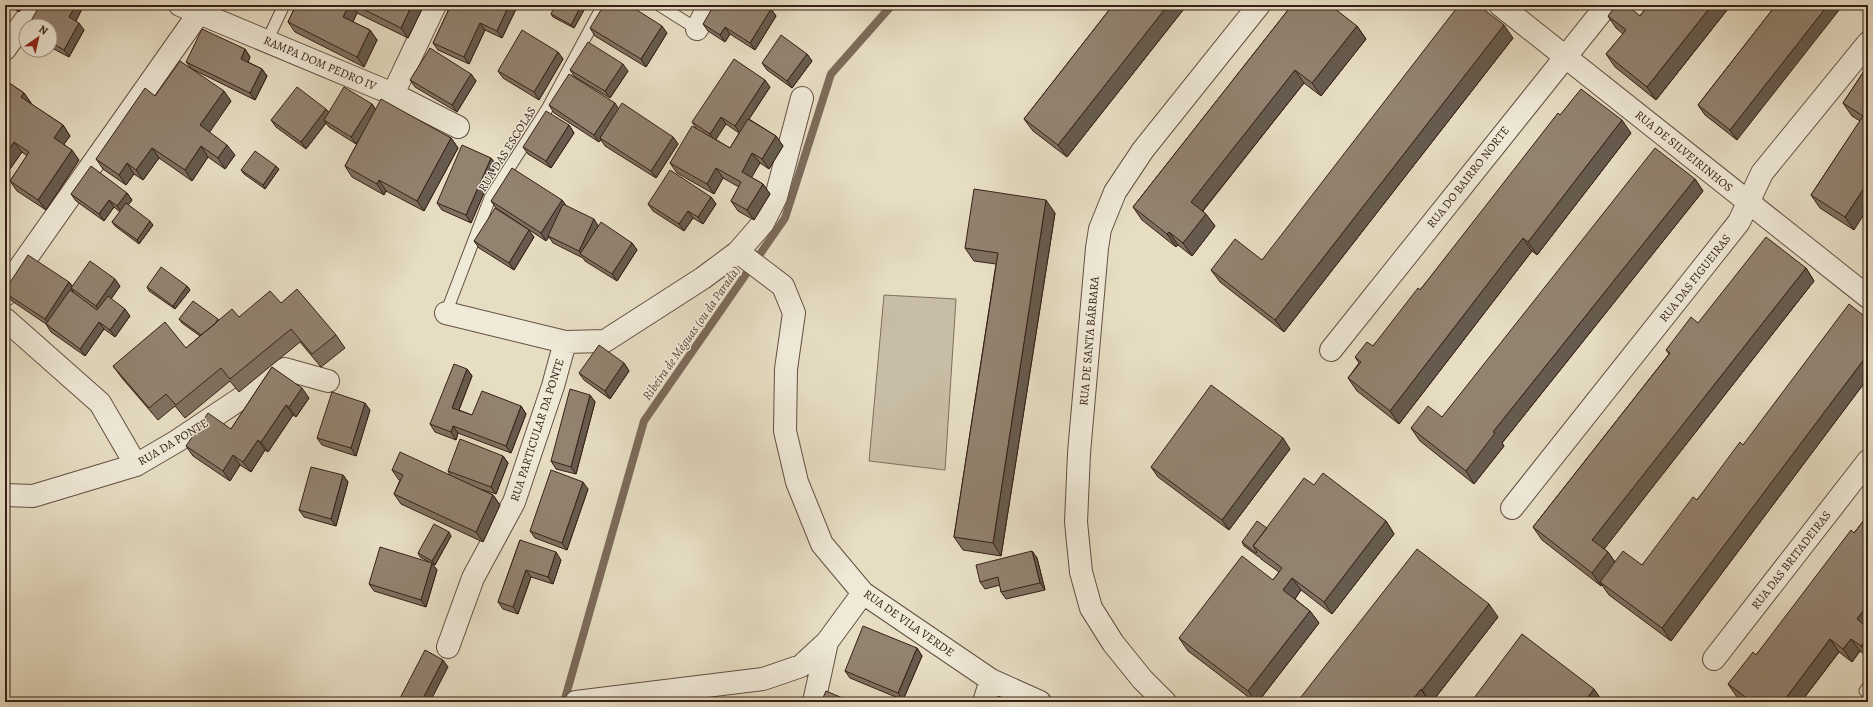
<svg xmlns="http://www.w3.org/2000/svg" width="1873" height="707" font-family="Alegreya,serif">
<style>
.green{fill:#c8bda6;stroke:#806e5e}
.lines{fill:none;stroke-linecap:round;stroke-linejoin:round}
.stream{stroke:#7c6b5a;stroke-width:8}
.service-casing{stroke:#634f41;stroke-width:13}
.minor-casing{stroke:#634f41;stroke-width:24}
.service{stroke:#efe9d8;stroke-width:11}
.minor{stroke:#efe9d8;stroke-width:22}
.wall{fill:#7e7060;stroke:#372016;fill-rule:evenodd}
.shaded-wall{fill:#665b4e;stroke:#372016}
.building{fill:#928270;stroke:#372016}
.labels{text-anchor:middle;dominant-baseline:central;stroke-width:3;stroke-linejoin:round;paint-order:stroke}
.street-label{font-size:12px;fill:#372016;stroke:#efe9d8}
.water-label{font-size:13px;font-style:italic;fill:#5f4c3e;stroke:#efe9d8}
</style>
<rect width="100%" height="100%" fill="#e6ddc3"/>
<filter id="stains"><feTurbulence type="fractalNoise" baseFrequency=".005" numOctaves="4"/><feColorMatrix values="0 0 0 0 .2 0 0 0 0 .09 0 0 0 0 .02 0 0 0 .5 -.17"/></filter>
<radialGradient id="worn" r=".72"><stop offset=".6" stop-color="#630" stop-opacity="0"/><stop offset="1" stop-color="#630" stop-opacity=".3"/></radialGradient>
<path class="green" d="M884,295L956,299L945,470L869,461Z"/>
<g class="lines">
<path class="stream" d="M564,702L644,421L785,218L831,74L892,5"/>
<g class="service-casing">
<path id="service" d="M659,5L697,29
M267,41L284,5
M446,313L490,198L547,109L603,5
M1865,691L1868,687"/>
</g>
<g class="minor-casing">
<path id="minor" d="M180,5L393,94L458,127
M1500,5L1868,297
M697,29L709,5
M5,49L36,5
M393,94L435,5
M738,252L783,286L794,313L786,369L785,431L797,482L822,544L863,593L991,680L1040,702
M5,295L13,277L199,13
M446,313L565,342L605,341L703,278L738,252L763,223L776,197L802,98
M5,319L100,403L136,465
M1331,350L1607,5
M5,495L33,496L136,465L177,441L285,369L328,381
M1512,508L1739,222L1762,173L1868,43
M448,647L473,578L514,502L553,386L565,342
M1714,659L1868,461
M576,702L763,679L801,666L827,642
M814,702L827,642L863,593
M984,702L991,680
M1165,702L1142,679L1113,643L1091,608L1081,572L1076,522L1079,453L1097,248L1100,229L1115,192L1143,150L1259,5"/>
</g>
<use href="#service" class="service"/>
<use href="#minor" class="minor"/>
</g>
<path class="wall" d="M8,5H24L19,12Z
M40,5H84L76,21L84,30L69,57L50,47V26Z
M296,5H424L408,38L357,13L353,22L370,30L377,40L364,67L295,32L288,22Z
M444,5H515L517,7L502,38L485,30L469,64L438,50L433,43L448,11Z
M1113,5H1187L1067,157L1033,131L1024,119Z
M1292,5L1357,26L1366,39L1321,96L1304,83L1203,211L1215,226L1192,256L1178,245L1176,247L1142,220L1133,207Z
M1648,5H1731L1656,100L1615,67L1606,54L1623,34L1616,28L1608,16H1640Z
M1776,5L1737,140L1705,115L1698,105Z
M581,6L584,10L574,28L553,17L551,14Z
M771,9L776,16L755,50L730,34L725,42L708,31L703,24Z
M590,28L667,33L646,67L595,36Z
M1513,38L1284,332L1220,282L1211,270L1262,260Z
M245,49L250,57L248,62L262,69L267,76L255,100L192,69L231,101L209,132L235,155L225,169L208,157L192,181L159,158L143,180L134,174L126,185L103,169L96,159L155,96L191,68L186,62Z
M558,52L563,59L539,100L503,78L498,71Z
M807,54L812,61L792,88L767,70L762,63Z
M1868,65L1854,230L1820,208L1811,195L1860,121L1852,116L1843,103Z
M570,70L628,71L610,98L575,77Z
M471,74L476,81L457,112L415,87L410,80Z
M5,80L24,93L31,103V104L63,125L70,136L64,144L79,160L46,210L17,191L10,181L27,156L22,152L10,169L5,165Z
M770,87L749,119L776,136L783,146L769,169L760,163L751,177L763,184L770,194L754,220L738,211L731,201L739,187L723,178L714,194L677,173L670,163L696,128L692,122ZM726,124L739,133L730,148L715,139Z
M372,104L376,110L451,138L458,148L424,211L386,191L384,195L352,177L345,166L360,138L356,144L329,127L326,123L306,149L276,127L271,120L326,109L328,112Z
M549,105L618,109L673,137L678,144L656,178L605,146L601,140L599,142L554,113Z
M1560,115L1631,133L1537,255L1532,251L1399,424L1357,391L1348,378L1359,363L1355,357L1373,346L1420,290Z
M569,125L574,133L551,168L528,154L523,147Z
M491,158L496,165L471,223L442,210L437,203Z
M279,169L265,189L244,174L241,170Z
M1695,179L1703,191L1502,443L1504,446L1474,484L1420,441L1411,428L1442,417Z
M127,193L132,200L128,205L153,225L139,244L115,226L112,222L120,212L114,207L104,221L76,201L71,194Z
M711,197L716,204L703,224L693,218L684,231L653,211L648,204Z
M562,200L566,206L598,226L632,243L637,250L617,281L585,261L583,258L553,243L549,237L546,241L496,208L491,201Z
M1055,213L1001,556L963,550L954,537L996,264L974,261L965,248Z
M534,237L514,270L479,248L474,241Z
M1806,268L1814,281L1604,549L1608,552L1615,562L1642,565L1743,445L1868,319V378L1671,641L1609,595L1602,585L1601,586L1542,540L1533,527L1669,354L1666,350L1698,323Z
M69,282L72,286H120L111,299L130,316L115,337L104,329L85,356L51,332L46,324L9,299L5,294V290Z
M187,286L190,290L175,309L149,291L147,287Z
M281,303L336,335L345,348L321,367L300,342L239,392L230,381L185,418L175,406L158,420L122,378L113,366L186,348L200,336L182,323L179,319L219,320L239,317Z
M624,363L629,371L610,399L584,380L579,373Z
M272,367L309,398L296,417L293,415L268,452L265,450L251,472L240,465L230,481L193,456L186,446L231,429Z
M467,369L472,376L459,410L472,415L521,406L526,414L511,453L458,433L456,440L435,432L430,424Z
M590,395L595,402L576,474L556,469L551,461Z
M370,410L356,456L322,445L317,438Z
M1290,449L1229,530L1158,477L1151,467Z
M503,456L508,463L496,494L477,488L493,495L500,505L483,542L401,504L394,494L400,480H399L392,470L450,475L448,471Z
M343,475L348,482L336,526L304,517L299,510Z
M1314,485L1386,521L1394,534L1332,614L1301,590L1295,599L1310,611L1319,623L1258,702H1255L1188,651L1179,638L1273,580L1279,572L1261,559L1259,556V557L1244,546L1242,542L1267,528Z
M588,489L567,550L535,538L530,531Z
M1868,515V657L1860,651L1852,662L1839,652L1801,702H1744L1737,697L1728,684L1756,655L1854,533Z
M451,536L435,565L432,564L437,570L426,607L374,591L369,584L431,563L420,557L418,553Z
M520,540L561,560L553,584L531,577L518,614L503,609L498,602Z
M1032,551L1037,558L1045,590L1006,599L1001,592L1000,585L985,589L980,582Z
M1498,617L1432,702H1297Z
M917,648L922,656L903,700L850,678L845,671Z"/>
<path class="shaded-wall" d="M14,5H24L19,12Z
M76,5H84L74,24L69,17Z
M349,5H352L357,13L350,27L343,17Z
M412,5H424L408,38L401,28Z
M509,5H515L517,7L502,38L497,31Z
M1168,5H1187L1067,157L1058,145Z
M1543,5H1547L1545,8Z
M1712,5H1731L1656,100L1647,87Z
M1828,5H1843L1737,140L1730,130Z
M581,6L584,10L574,28L571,25Z
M771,9L776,16L755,50L750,43Z
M79,23L84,30L69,57L64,50Z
M480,23L485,30L469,64L464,57Z
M1504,25L1513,38L1284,332L1275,320Z
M662,26L667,33L646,67L641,59Z
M1357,26L1366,39L1321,96L1312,83Z
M725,27L730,34L725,42L720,35Z
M370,30L377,40L364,67L357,57Z
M245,49L250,57L246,66L241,59Z
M558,52L563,59L539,100L534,92Z
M807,54L812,61L792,88L787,81Z
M623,64L628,71L610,98L605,91Z
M262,69L267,76L255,100L250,93Z
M1295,70L1304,83L1200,214L1191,202Z
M471,74L476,81L457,112L452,105Z
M765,80L770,87L740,133L735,126Z
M224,91L231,101L207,136L200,125Z
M24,93L31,103L28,108L21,97Z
M615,103L620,111L600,138L601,140L599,142L594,135Z
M372,104L377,112L356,144L351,137Z
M326,109L331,116L324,120L326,123L306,149L301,142Z
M721,117L726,124L715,141L710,134Z
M1622,120L1631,133L1537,255L1528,242Z
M63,125L70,136L61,148L54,138Z
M569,125L574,133L551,168L546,161Z
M776,136L783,146L769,169L762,159Z
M673,137L678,144L656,178L651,171Z
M451,138L458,148L424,211L417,201Z
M14,142L22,152L10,169L5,161V156Z
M227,145L235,155L225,169L218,158Z
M201,146L208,157L192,181L185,170Z
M152,148L159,158L143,180L136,170Z
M72,150L79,160L46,210L38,200Z
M752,153L760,163L749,182L742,172Z
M491,158L496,165L471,223L466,215Z
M127,163L134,174L126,185L119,175Z
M276,166L279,169L265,189L263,185Z
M716,168L723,178L714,194L707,184Z
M1695,179L1703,191L1502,443L1504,446L1474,484L1466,471L1493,432Z
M379,180L386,191L384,195L377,184Z
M1868,182V208L1854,230L1845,217Z
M763,184L770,194L754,220L747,210Z
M127,193L132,200L122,213L117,206Z
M711,197L716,204L703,224L698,217Z
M109,200L114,207L104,221L99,214Z
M562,200L567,207L546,241L541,233Z
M1046,200L1055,213L1001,556L993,543Z
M688,211L693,218L684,231L679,224Z
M1206,214L1215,226L1192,256L1183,243Z
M594,219L599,227L581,254L579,251Z
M150,221L153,225L139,244L137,240Z
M529,230L534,237L514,270L509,263Z
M1169,232L1178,245L1176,247L1167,234Z
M1523,238L1532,251L1399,424L1390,411Z
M632,243L637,250L617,281L612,274Z
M1806,268L1814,281L1601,553L1592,540Z
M115,279L120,286L101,313L96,306Z
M69,282L74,289L71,288L73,291L50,326L45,319Z
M187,286L190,290L175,309L173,306Z
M125,309L130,316L115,337L110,330Z
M99,322L104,329L85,356L80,349Z
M1868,354V378L1671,641L1662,628Z
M624,363L629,371L610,399L605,391Z
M467,369L472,376L457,415L452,408Z
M302,388L309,398L296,417L289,407Z
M590,395L595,402L576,474L571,467Z
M365,403L370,410L356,456L351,448Z
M286,405L293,415L268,452L261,442Z
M521,406L526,414L511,453L506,446Z
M453,426L458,433L456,440L451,432Z
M1283,438L1290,449L1229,530L1222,520Z
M258,440L265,450L251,472L243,462Z
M233,455L240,465L230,481L223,471Z
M503,456L508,463L496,494L491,487Z
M343,475L348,482L336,526L331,519Z
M583,482L588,489L567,550L562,543Z
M493,495L500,505L483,542L476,532Z
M1386,521L1394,534L1332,614L1324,602Z
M449,532L451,536L435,565L432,561Z
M1032,551L1037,558L1045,590L1040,583Z
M556,552L561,560L553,584L548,577Z
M1608,552L1617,565L1600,582L1602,585L1601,586L1592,573Z
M432,563L437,570L426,607L421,600Z
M526,570L531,577L518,614L513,607Z
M1292,578L1301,590L1292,603L1283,590Z
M1489,604L1498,617L1432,702H1430L1422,690Z
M1866,607L1868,609V629L1857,619Z
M1310,611L1319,623L1258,702H1256L1248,691Z
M1868,638V656L1861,646Z
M1830,639L1839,652L1801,702H1783Z
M1851,639L1860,651L1852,662L1843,649Z
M917,648L922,656L903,700L898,693Z
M443,660L448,667L430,702H421Z
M1421,689L1430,702H1411Z
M1594,689L1601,699L1599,702H1584Z"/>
<path class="building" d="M40,5H76L69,17L79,23L64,50L50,42V26H28Z
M296,5H349L343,17L370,30L357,57L288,22Z
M355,5H412L401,28Z
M446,5H509L497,31L480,23L464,57L433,43L450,7Z
M555,5H579L581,6L571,25L551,14Z
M604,5H629L662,26L641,59L590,28Z
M714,5H764L771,9L750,43L725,27L720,35L703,24Z
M1113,5H1168L1058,145L1024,119Z
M1292,5H1330L1357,26L1312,83L1295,70L1191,202L1206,214L1183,243L1169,232L1167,234L1133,207Z
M1459,5H1478L1504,25L1275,320L1211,270L1235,239L1262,260Z
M1616,5H1627L1640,16L1648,5H1712L1647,87L1606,54L1626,30L1608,16Z
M1776,5H1828L1730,130L1698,105Z
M202,29L245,49L241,59L262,69L250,93L186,62Z
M522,30L558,52L534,92L498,71Z
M781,35L807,54L787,81L762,63Z
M588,42L623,64L605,91L570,70Z
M430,48L471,74L452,105L410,80Z
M734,59L765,80L735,126L721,117L710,134L692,122Z
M180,61L224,91L200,125L227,145L218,158L201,146L185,170L152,148L136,170L127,163L119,175L96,159L145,88L155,96Z
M1868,65V182L1845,217L1811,195L1863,116L1843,103Z
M569,74L615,103L594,135L549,105Z
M5,80L24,93L21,97L63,125L54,138L72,150L38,200L10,181L29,152L14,142L5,156Z
M297,87L326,109L301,142L271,120Z
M344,87L372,104L351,137L324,120Z
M1581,89L1622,120L1528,242L1523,238L1390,411L1348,378L1361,362L1355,357L1367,342L1373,346L1418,288L1420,290L1558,113L1560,115Z
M381,99L451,138L417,201L379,180L377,184L345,166Z
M622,103L673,137L651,171L600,138Z
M546,111L569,125L546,161L523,147Z
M748,119L776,136L762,159L752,153L742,172L763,184L747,210L731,201L741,182L716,168L707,184L670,163L692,126L730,148Z
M462,145L491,158L466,215L437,203Z
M1655,148L1695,179L1493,432L1495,433L1466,471L1411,428L1428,406L1442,417Z
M255,151L276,166L263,185L241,170Z
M91,166L127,193L117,206L109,200L99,214L71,194Z
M512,168L562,200L541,233L491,201Z
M670,170L711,197L698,217L688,211L679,224L648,204Z
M974,189L1046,200L993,543L954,537L998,253L965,248Z
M126,203L150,221L137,240L112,222Z
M563,204L594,219L579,251L548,236Z
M495,208L529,230L509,263L474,241Z
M601,222L632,243L612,274L580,254Z
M1766,237L1806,268L1592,540L1608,552L1592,573L1533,527L1670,353L1666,350L1691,317L1698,323Z
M28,255L69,282L45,319L5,293V290Z
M90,261L115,279L96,306L71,288Z
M161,267L187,286L173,306L147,287Z
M297,289L336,335L312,354L291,329L230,379L221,368L176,405L166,394L149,408L113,366L165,322L186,348L232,309L239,317L270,291L281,303Z
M70,290L97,310L108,296L125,309L110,330L99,322L80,349L46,324Z
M193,301L218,319L215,324L201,335L179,319Z
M1849,304L1868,319V354L1662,628L1600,582L1623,551L1642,565L1693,497L1697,500L1740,442L1743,445Z
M599,345L624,363L605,391L579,373Z
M454,364L467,369L452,408L472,415L482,391L521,406L506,446L453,426L451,432L430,424Z
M272,367L302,388L289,407L286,405L261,442L258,440L243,462L233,455L223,471L186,446L208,413L231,429Z
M1211,385L1283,438L1222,520L1151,467Z
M570,389L590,395L571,467L551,461Z
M332,392L365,403L351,448L317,438Z
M460,439L503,456L491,487L448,471Z
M400,452L493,495L476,532L394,494L403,475L392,470Z
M311,467L343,475L331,519L299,510Z
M551,470L583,482L562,543L530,531Z
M1323,473L1386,521L1324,602L1292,578L1283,590L1310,611L1248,691L1179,638L1242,556L1273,580L1282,568L1253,546L1304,478L1314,485Z
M1868,515V608L1866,607L1857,619L1868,628V638L1861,646L1851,639L1843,649L1830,639L1783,702H1752L1728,684L1753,652L1756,655L1851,530L1854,533Z
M1257,521L1267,528L1253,546L1257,552L1256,553L1242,542Z
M434,524L449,532L432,561L418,553Z
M520,540L556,552L548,577L526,570L513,607L498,602Z
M380,547L432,563L421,600L369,584Z
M1417,549L1489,604L1422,690L1421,689L1411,702H1297Z
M1032,551L1040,583L1001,592L998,577L980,582L976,565Z
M863,626L917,648L898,693L845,671Z
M1522,634L1594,689L1584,702H1471Z
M425,650L443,660L421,702H398Z
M826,691L852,702H821Z"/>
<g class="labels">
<g class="street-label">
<text transform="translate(320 63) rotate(23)">RAMPA DOM PEDRO IV</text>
<text transform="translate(507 149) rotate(-58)">RUA DAS ESCOLAS</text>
<text transform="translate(1684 151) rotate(39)">RUA DE SILVEIRINHOS</text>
<text transform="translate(1468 177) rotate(-52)">RUA DO BAIRRO NORTE</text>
<text transform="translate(1695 278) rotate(-52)">RUA DAS FIGUEIRAS</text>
<text transform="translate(1089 341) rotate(-85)">RUA DE SANTA BÁRBARA</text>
<text transform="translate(537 430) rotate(-72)">RUA PARTICULAR DA PONTE</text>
<text transform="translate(173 442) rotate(-31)">RUA DA PONTE</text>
<text transform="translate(1791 560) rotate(-52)">RUA DAS BRITADEIRAS</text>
<text transform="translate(909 623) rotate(35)">RUA DE VILA VERDE</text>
</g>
<g class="water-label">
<text transform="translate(691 333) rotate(-55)">Ribeira de Méguas (ou da Parada)</text>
</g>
</g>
<rect width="1873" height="707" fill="none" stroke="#e6ddc3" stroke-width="20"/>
<rect x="6" y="6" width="1861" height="695" fill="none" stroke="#372016" stroke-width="2"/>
<rect x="10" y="10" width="1853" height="687" fill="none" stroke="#372016"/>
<g transform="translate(38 38) rotate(34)"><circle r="19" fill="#efe9d8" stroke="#a5998a"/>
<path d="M0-3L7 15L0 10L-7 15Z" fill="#8f2418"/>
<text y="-6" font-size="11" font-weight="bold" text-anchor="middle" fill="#372016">N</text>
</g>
<rect width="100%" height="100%" filter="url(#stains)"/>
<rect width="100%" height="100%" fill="url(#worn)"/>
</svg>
